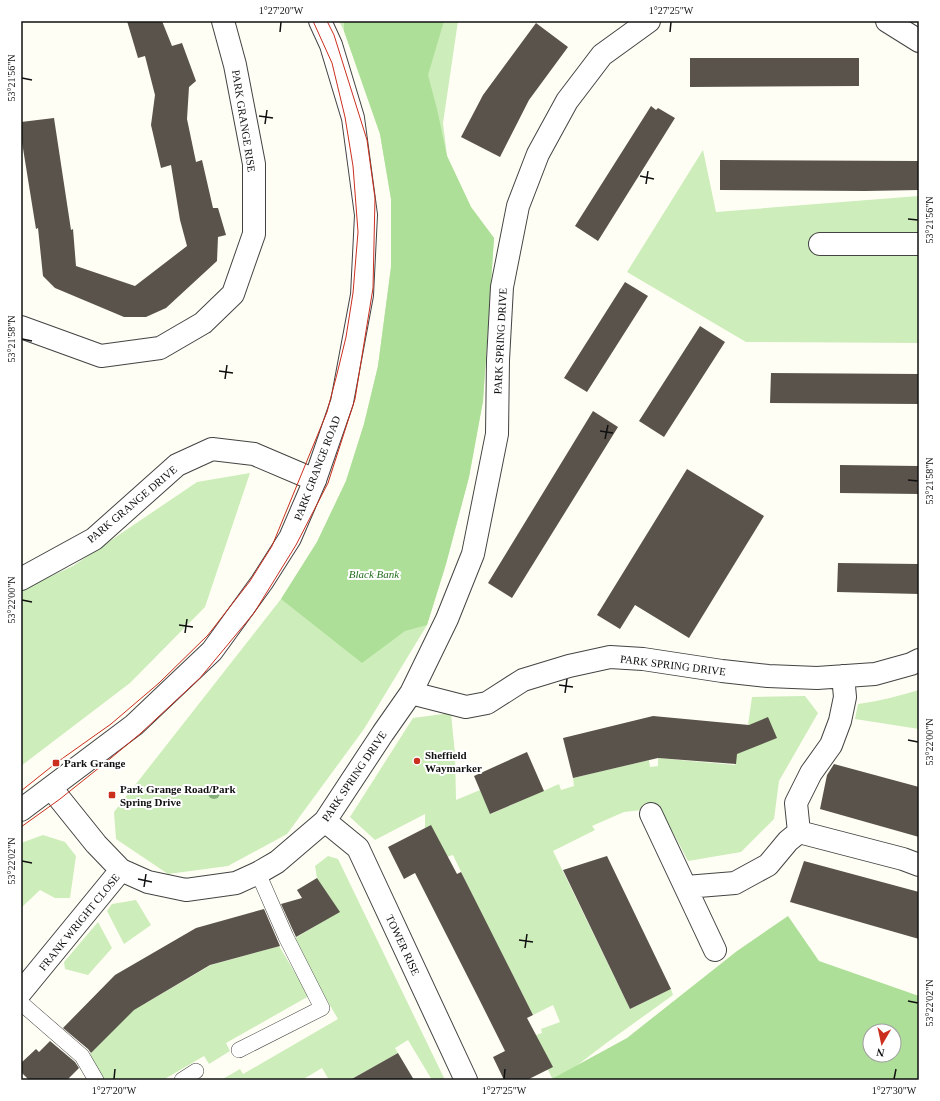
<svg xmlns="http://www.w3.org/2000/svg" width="940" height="1101" font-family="Georgia,serif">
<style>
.green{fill:#cdedba}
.forest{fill:#addf98;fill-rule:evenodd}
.building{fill:#5a534c}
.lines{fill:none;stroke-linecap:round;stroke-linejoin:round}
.service-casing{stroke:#434343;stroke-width:16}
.minor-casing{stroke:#434343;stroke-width:24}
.tertiary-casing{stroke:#434343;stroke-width:24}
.service{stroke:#fff;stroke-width:15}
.minor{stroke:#fff;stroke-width:22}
.tertiary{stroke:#fff;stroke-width:22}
.tram{stroke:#cb2f1e;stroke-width:1}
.tree{fill:#84af7d}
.ticks{fill:none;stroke:#101010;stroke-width:1.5}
.poi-dot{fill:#cb2f1e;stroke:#fff;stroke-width:1.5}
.labels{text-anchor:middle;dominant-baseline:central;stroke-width:4;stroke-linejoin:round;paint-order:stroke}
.street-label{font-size:11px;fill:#101010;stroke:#fff}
.park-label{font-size:11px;font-style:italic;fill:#206e1b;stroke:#fff}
.poi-label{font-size:11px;font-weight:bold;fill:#101010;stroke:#fff;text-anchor:start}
.neatline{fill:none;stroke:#101010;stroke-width:1.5}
.ticks-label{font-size:10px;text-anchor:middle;fill:#101010}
</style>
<rect width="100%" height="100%" fill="#fffef4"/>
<path class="green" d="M339,21H458L443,123L447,156L471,207L494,238L483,401L469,477L446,564L427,625L364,729L287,834L228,866L168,874L116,839L114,812L281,599L317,542L346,481L364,424L378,366L391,267V199L380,134L344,31Z
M703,150L716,212L919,196V343L746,342L627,272Z
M250,473L205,607L130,683L21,766V590L73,566L197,482Z
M919,690V729L855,719L858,704C879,701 899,696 919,690Z
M805,696L818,713L779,781L774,819L741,852L688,861L660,808L624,812L592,826L595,830L553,851L630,1009L671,989L673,995L605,1044L558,1080H553L548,1070L536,1035L542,1033L541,1029L560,1022L553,1005L533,1015L478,907L453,855L447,857L425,828V814L375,840L350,817L413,718L451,713L455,754L456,800L480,790L491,814L559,784L561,790L574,786L573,778L649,760L650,767L658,766V758L735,765L738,732H747L752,697Z
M43,835L65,842L76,856L70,898H55L40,890L21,908V843Z
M328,856L338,859L445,1080H432L408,1040L395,1048L398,1053L350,1080H329L322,1068L302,1080H221L240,1069L243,1074L338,1019L292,940L339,912L317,878L315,866Z
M136,900L151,925L124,944L107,911L112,904Z
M98,922L112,948L88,975L65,969L64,962Z
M279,946L309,996L226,1043L230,1051L209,1064L204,1056L163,1080H103L90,1054L140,1003H146L211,965Z"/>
<path class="forest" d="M344,21H444L428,75L437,109L447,156L471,207L494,238L483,401L469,477L446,564L427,625L405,631L362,663L281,599L317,542L346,481L364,424L378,366L391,267V199L380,134L344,31Z
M788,916L819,961L919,996V1080H550L627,1038L737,951ZM870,1031H894V1055H870Z"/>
<path class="building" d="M127,21H162L172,46L182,43L196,81L189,87L187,119L196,162L202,160L213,208H218L226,235L218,237L217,261L166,308L146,317H124L55,288L43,276L38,228L36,229L21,136V122L54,118L71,230L73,229L76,266L135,286L187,246L180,220L171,165L161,168L151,125L155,95L145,56L138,58Z
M536,23L568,47L529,100L500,157L461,137L483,95Z
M690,58H859V86L690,87Z
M651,106L656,110L658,108L675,118L598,241L575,226Z
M720,160L919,161V190L865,191L720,190Z
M625,282L648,296L587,392L564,378Z
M700,326L725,342L664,437L639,421Z
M771,373L919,374V404L770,403Z
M593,411L618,427L512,598L488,583Z
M840,465L919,466V494L840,493Z
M687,469L764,516L689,638L635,605L620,629L597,615Z
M838,563L919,564V594L837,592Z
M653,716L749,725L768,717L777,738L737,754L736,764L658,758L573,778L563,738Z
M527,752L544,791L490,814L474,776Z
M834,764L919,787V837L820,809L827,775Z
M431,825L457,874L461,872L533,1015L527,1018L553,1067L527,1080H504L493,1057L505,1051L478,997L415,873L404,879L388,847Z
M607,856L671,989L630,1009L563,870Z
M804,861L919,892V939L790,902Z
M317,878L340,912L296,937L281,904L302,898L297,890Z
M264,909L280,946L210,965L134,1010L91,1053L88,1049L63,1028L115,975L196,928Z
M50,1041L75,1062L79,1068L67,1080H29L21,1072V1063L36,1049L39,1052Z
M398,1053L414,1080H350Z"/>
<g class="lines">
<g class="service-casing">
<path id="service" d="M21,1003L82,1056L96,1080
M239,1050L322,1008L286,937L258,873
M182,1080L196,1071"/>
</g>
<g class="minor-casing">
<path id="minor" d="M887,21L919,41
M820,244H919
M21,327L101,356L160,348L203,323L233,294L254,234V164L235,65L223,21
M21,579L94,539L177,465L212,449L254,454L315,480
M411,693L466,707L487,703L523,680L569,666L610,657L643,659L722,671L768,676L817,678L875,674L911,664L919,660
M51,788L96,844L121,870L148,882L186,890L236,883L258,873L277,862L325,821L383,733L411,693L447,619L473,554L497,434L498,360L502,287L518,206L538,154L567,101L602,55L649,21
M651,814L715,950
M325,821L358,848L466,1080
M799,832L796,803L811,773L831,745L840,721L845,697L843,676
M799,832L903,859L919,865
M686,887L735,883L768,865L788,841L799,832
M21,992L121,870"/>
</g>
<g class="tertiary-casing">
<path id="tertiary" d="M21,810L134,725L212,651L262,582L290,538L315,480L342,402L362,295L366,215L353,118L331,45L320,21"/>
</g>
<use href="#service" class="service"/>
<use href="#minor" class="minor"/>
<use href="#tertiary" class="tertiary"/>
<path class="tram" d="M21,791L56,763L111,724L159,683L208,635L250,581L272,546L327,412L337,374L346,337L353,293L358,232L353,166L345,117L332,63L313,21
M21,827L60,799L105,763L141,733L200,678L254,613L296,545L328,483L355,399L373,288L375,198L367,140L334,35L327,21"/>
</g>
<circle class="tree" cx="214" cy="793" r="6"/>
<path class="ticks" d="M280,32L281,22M670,32L671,22M22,78L32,80M259,116L273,118M265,124L267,110M640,176L654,179M646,184L648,171M908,219L918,220M22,339L32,341M219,371L233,373M225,379L227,365M600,431L613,433M605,439L608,425M908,480L918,481M22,600L32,602M179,625L193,627M185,633L187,619M559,685L573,687M565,693L567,679M908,740L918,742M22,861L32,863M138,879L152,882M144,887L146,874M519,940L533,942M525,948L527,934M908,1001L918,1003M114,1079L115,1069M504,1079L505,1069M894,1079L896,1069"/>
<g class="poi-dot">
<circle cx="417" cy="761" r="4"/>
<rect x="52" y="759" width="8" height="8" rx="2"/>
<rect x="108" y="791" width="8" height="8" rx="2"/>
</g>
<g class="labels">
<g class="street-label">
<text transform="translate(244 121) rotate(81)">PARK GRANGE RISE</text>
<text transform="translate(500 341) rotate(-87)">PARK SPRING DRIVE</text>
<text transform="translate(317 468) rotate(-69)">PARK GRANGE ROAD</text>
<text transform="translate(132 504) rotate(-40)">PARK GRANGE DRIVE</text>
<text transform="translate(673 665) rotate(7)">PARK SPRING DRIVE</text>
<text transform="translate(354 776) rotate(-56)">PARK SPRING DRIVE</text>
<text transform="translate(79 922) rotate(-51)">FRANK WRIGHT CLOSE</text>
<text transform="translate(403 945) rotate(65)">TOWER RISE</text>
</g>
<g class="park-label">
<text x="374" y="574">Black Bank</text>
</g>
<g class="poi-label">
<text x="425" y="755">Sheffield<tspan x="425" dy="13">Waymarker</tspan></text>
<text x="64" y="763">Park Grange</text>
<text x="120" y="789">Park Grange Road/Park<tspan x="120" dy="13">Spring Drive</tspan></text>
</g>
</g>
<rect width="940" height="1101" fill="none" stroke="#ffffff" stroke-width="44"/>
<g transform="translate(882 1043) rotate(189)"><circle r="19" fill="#ffffff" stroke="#9f9f9f"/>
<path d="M0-3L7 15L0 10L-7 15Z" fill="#cb2f1e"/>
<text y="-6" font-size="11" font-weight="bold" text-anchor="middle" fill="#101010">N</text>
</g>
<rect x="22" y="22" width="896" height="1057" class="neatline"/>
<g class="ticks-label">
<text x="281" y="14">1°27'20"W</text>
<text x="671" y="14">1°27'25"W</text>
<text transform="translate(11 78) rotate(-90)" y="4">53°21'56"N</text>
<text transform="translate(929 220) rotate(-90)" y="4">53°21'56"N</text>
<text transform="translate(11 339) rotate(-90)" y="4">53°21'58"N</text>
<text transform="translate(929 481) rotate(-90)" y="4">53°21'58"N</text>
<text transform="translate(11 600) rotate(-90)" y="4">53°22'00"N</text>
<text transform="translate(929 742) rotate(-90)" y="4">53°22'00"N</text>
<text transform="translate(11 861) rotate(-90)" y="4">53°22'02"N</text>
<text transform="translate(929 1003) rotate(-90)" y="4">53°22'02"N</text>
<text x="114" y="1094">1°27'20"W</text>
<text x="504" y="1094">1°27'25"W</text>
<text x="894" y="1094">1°27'30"W</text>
</g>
</svg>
